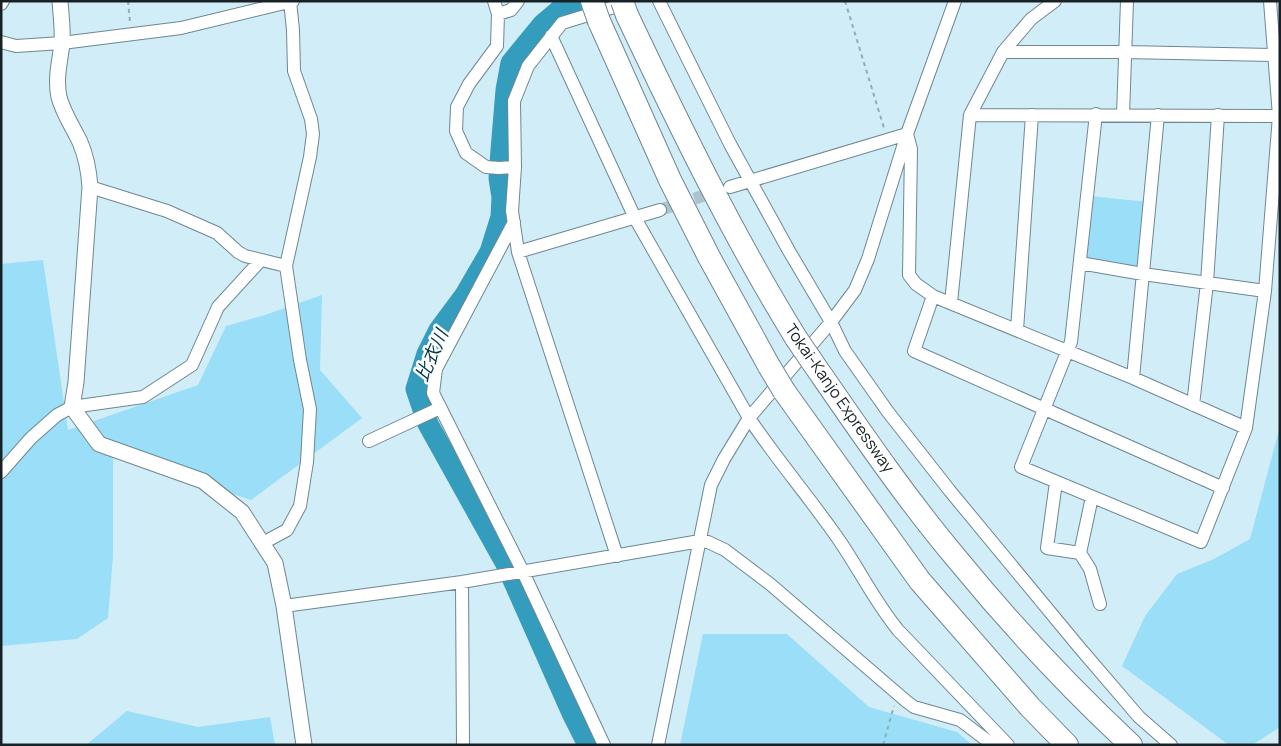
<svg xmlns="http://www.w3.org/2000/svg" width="1281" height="746" font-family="Manrope,'Noto Sans JP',sans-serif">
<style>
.green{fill:#9adef8}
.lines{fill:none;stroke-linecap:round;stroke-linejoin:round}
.river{stroke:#349dbe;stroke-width:21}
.minor-tunnel{stroke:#acc4ce;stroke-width:12;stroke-dasharray:12 6;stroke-linecap:butt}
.minor-casing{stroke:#6e8791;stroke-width:14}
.tertiary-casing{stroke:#6e8791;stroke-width:17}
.motorway-casing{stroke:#6e8791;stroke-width:24}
.path{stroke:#96acb5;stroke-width:2;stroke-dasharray:4 4;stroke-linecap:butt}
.minor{stroke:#fff;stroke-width:12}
.tertiary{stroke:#fff;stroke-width:15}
.motorway{stroke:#fff;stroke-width:22}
.motorway-bridge-casing{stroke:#6e8791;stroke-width:24;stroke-linecap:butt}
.motorway-bridge{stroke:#fff;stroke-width:22}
.labels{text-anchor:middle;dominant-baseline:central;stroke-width:5;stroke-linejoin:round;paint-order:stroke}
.street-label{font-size:16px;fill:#182226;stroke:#fff}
.water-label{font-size:18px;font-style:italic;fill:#083746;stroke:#fff}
</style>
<rect width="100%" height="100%" fill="#d1edf8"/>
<path class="green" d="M1090,196L1148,202L1140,271L1083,260Z
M43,260L68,430L198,385L226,326L265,315L322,295L320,370L362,418L251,500L113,454V556L108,618L77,639L1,646V264Z
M1279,430L1280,727L1252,745H1229L1122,666L1145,616L1177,574L1214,559L1250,539Z
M703,634H787L869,707L957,732L972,745H680Z
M127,711L198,727L270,717L275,745H86Z"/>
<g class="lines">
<path class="river" d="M578,1L562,8L543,24L511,63L506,90L501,150L499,178L502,197L501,217L490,252L465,295L439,330L427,354L416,389L428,424L506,564L572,713L588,745"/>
<path class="minor-tunnel" d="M660,210L718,191"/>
<g class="minor-casing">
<path id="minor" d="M494,1L498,14L497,46L469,84L457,107L456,131L466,153L486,167L499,168L515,167
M659,1L730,144L789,251L831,322L845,351L888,412L950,491L1079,647L1139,717L1171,745
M1,4L3,1
M498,14L511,10L518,1
M551,36L635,218L749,418C777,460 810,498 839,540C859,569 875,602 898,630L1008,745
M1,42L16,46L62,43L181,28L293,1
M1003,52H1125L1274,55
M1096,114L1071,342L1021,467L1201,542L1246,428L1265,291L1279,116L1270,1
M970,115L1279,116
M1123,115L1127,1
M907,134L911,149L909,275L916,284L933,296L1133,378L1246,428
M90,187L167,211L217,233L238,252L245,256L286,266
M730,187L907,134
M514,222L436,369L433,393L523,572L604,745
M518,252L660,210
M1080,263L1143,274L1265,291
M933,296L914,351L1223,488
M951,303L970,115L1003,52L1031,19L1055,1
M1017,330L1032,115
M1133,378L1158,115
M1193,405L1207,283L1218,115
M369,441L440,408
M1,472L31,438L57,415L72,407L143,397L192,365L218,307L261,260
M1056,482L1047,548L1080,553L1090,569L1100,604
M263,543L287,530L300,506L307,462L310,409L300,360L286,266L310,157L313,134L311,119L294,71L293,30L290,1
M1080,553L1092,497
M617,556L518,252L512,211L515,167L514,101L528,66L562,23L627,3
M462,582L463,745
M284,606L462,582L700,541L708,542L725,550L770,584L906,701L914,707L960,720L993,745
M658,745L711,485L724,459L749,418L831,322L855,290L868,259L907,134L955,1"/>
</g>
<g class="tertiary-casing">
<path id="tertiary" d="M60,1C61,15 63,30 62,43C60,62 55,78 59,97C63,113 73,127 80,142C86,156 89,172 90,187L76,382L72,407L99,444L203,481L242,512L275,563L284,606L304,745"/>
</g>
<g class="motorway-casing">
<path id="motorway" d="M627,15C679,125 732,234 796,338
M599,21L670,180L709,257L769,366
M811,360C858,428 904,496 957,559C1011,625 1069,687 1131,745
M784,391L920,581L1030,707L1067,745"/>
</g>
<path class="path" d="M128,1L130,22
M845,1L884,128
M883,745L894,706"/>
<use href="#minor" class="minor"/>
<use href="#tertiary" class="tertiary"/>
<use href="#motorway" class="motorway"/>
<g class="motorway-bridge-casing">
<path id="motorway-bridge" d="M592,1L599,21
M622,1L627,15
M796,338L811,360
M769,366L784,391"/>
</g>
<use href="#motorway-bridge" class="motorway-bridge"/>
</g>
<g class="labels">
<g class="street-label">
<text transform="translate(840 398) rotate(55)">Tokai-Kanjo Expressway</text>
</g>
<g class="water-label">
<text transform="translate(431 355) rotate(-66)">比衣川</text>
</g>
</g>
<rect width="1281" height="746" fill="none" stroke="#182226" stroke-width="5"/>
</svg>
